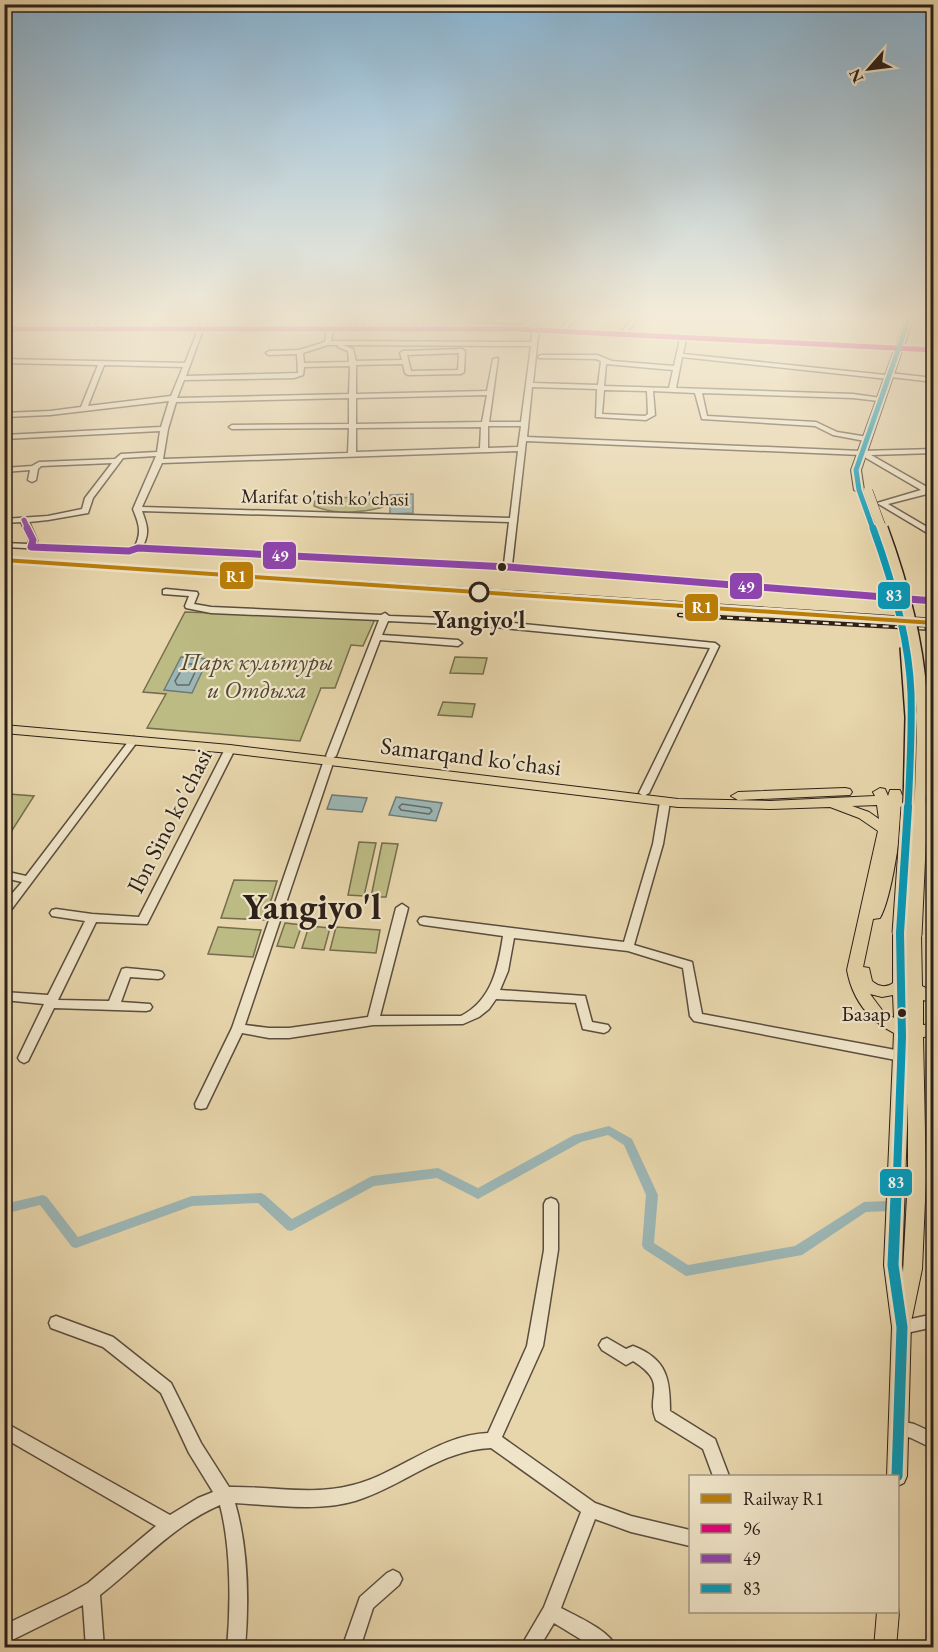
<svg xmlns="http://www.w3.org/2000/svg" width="938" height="1652" font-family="'EB Garamond',serif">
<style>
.green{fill:#bdbb84;stroke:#746e4e;stroke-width:1.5}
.water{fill:#9cb6b5;stroke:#6f7a77;stroke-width:1.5}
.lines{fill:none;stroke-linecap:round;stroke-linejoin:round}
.shore{stroke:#646b67;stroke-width:1.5}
.canal{fill:#9cb6b5;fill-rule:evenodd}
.minor-casing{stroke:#5b4d3e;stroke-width:3}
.major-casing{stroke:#2c2019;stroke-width:2}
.minor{fill:#efe4c8;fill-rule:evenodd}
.major{fill:#e7d5ab;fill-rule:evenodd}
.rail-casing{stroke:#2c2019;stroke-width:4.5}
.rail{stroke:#efe4c8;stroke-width:2;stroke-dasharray:6;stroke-linecap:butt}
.major-bridge-far2-casing{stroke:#2c2019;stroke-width:10;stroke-linecap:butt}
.major-bridge-far1-casing{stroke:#2c2019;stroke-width:14;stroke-linecap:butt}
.major-bridge-casing{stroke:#2c2019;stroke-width:17;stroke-linecap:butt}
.major-bridge-far2{stroke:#e7d5ab;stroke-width:9}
.major-bridge-far1{stroke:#e7d5ab;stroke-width:11}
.major-bridge{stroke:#e7d5ab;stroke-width:15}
.bus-1-casing{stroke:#efe4c8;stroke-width:8}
.bus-2-far1-casing{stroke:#efe4c8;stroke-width:8}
.bus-2-casing{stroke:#efe4c8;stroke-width:10}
.bus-3-far3-casing{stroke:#efe4c8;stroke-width:8}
.bus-3-far2-casing{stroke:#efe4c8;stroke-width:10}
.bus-3-far1-casing{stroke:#efe4c8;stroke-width:13}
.bus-3-casing{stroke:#efe4c8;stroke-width:16}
.bus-1{stroke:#e5007d;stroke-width:5}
.bus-2-far1{stroke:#8e44ad;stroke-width:5}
.bus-2{stroke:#8e44ad;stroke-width:7}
.bus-3-far3{stroke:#049bbc;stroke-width:5}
.bus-3-far2{stroke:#049bbc;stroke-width:7}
.bus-3-far1{stroke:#049bbc;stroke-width:8}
.bus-3{stroke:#049bbc;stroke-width:11}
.rail-1-casing{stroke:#efe4c8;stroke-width:5}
.rail-1{fill:#ba7e08;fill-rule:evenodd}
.bus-dot{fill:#2c2019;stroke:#efe4c8;stroke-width:2}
.stop-dot{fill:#efe4c8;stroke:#2c2019;stroke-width:3}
.labels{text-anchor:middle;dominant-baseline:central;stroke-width:4.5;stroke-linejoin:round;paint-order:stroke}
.far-street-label{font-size:20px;fill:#2c2019;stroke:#efe4c8}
.bus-label{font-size:22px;fill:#2c2019;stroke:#efe4c8;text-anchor:end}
.stop-label{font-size:24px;font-weight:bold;fill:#2c2019;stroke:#efe4c8}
.park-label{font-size:24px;font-style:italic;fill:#504734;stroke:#efe4c8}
.street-label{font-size:24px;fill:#2c2019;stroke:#efe4c8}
.town-label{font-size:36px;font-weight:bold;fill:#2c2019;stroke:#efe4c8}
.line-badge{stroke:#efe4c8;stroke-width:2}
.badge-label{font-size:16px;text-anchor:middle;font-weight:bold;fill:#fff}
</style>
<rect width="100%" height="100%" fill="#e7d5ab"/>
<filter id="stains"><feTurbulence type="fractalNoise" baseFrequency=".00333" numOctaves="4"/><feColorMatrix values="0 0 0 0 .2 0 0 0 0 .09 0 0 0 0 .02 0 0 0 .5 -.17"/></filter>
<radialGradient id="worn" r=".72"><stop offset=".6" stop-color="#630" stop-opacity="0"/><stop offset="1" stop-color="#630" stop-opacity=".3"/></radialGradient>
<path class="green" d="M374,497L384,502L383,507C363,513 334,515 314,506L315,501L325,498Z
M185,612L375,619L363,646L351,645L335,688H321L300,741L147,728L166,694L143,692Z
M455,657L487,658L483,674L450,673Z
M443,702L475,704L472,717L438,715Z
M9,794L34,796L11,832H4L5,800Z
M359,842L376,843L364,896L348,895Z
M382,843L398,844L386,897H371Z
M234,880L277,881L265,920L221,918Z
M285,923L302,925L294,948L277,946Z
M309,926L330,928L324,950L302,948Z
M218,927L261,930L253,957L208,954Z
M336,927L380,930L376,953L330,950Z"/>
<path class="water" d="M413,494V513L390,514V495Z
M181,657L208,659L192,693L164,690Z
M332,795L367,798L362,812L327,809Z
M396,797L442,803L436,821L389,815Z"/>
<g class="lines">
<path class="shore" d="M185,664H196L197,668L189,685H177L175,681Z
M402,804L430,808L432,811L429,814L401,810L399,807Z"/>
<path class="canal" d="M609,1126L632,1139L658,1195L654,1243L688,1265L795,1246L864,1202L934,1199V1209L866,1212L802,1255L686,1276L644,1249L642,1245L646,1195L624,1145L608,1135L581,1142L478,1199L437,1178L374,1186L291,1231L287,1230L258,1203L192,1206L76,1248L72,1247L40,1205L4,1214V1204L43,1195L47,1197L78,1237L192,1196L261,1193L265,1195L292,1219L372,1176L438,1168L478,1188L574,1135Z"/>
<g class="minor-casing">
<path id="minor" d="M94,316H100L90,331H86L85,330Z
M202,316H208L186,376L298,373L297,354L269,355L266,353L269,351L299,350L325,342L327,329L330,327L333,329L331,341L531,342L533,327L536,325L539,327L533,383L598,385L601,361L596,359L539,358L538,357L541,355H597L612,361L674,366L680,339L683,337L686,339L683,354L886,375L889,373L934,378V382L891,377L888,379L682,357L676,388L853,394L881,398L882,399L879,401L853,398L702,393L707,416L816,422L837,432L868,437V441H865L833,435L815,426L702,419L695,393L653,391L655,415L646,420L596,417L597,389L532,387L527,437L861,451L934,449V453L871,455L934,491V495L927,494L888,504L934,531V537L877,503L921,490L861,455L526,441L512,565L934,598V604L508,569L139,550L129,553L4,547V543L28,544L29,540L21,522L4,523V519L48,516L82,509L85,498L112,463L41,466L38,469L36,480L32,482L28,480L30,470L4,472V468L32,466L39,462L115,459L121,454L157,452L160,431L4,439V435L161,427L169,401L50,415L4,417V413L50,411L81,407L98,365L4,363V359L185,363L198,330L200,328L199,327ZM328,345H338V347L348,351L349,362L304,363L303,353ZM343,345L531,346L521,422H489L498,358L493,359L487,391L356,394V365L403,364L405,373L408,375L461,374L464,372L465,351L462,349L403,351L400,353L402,360L356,361L353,349ZM459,353L458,370L411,371L407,355ZM606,364L673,370L669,388L604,386ZM104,365L183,367L171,396L88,406ZM350,366L349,394L177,398L184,380L294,378L303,375L304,367ZM604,390L647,391L648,414L645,416L602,414ZM487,395L482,422L356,424V398ZM349,398V424L232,425L229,427L232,429L349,428L348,453L163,459L168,429L176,402ZM488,426H521L518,447L488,448ZM481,427L480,448L356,452V428ZM518,451L510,518L142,507L162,463ZM156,456L133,509C139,524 142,532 135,546L128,549L36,545L37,540L29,522L48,520L88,513L93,498L123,458ZM142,511L509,522L504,564L143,546C150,532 147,525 142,511Z
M260,316H266L258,328H254L253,327Z
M358,316H364L362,326L359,328L356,326Z
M409,316H415L422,321L421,328H417V323Z
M573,316H579L567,329H563V327Z
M633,316H639L627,333H623L622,332Z
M469,319H523L526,321L523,323L467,322L466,321Z
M166,589L197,592L198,594L194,604L211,607L381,615L385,613L389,616L473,619L715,643L719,646L649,793L644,796L639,793L710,648L473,625L388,621L382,635L458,640L462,643L458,646L380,640L336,756L333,758L334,760L245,1025L269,1028H289L368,1017L396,908L402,904L408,908L380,1016H461C492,1000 498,968 503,936L424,925L420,924L418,921L420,918L424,917L624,942L653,844L660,802L665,799L670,802L663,844L634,945L692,962L702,1014L901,1051L905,1053L907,1056L905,1059L901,1061L694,1021L690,1016L683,968L628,951L514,938L508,971L500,990L585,996L592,1022L608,1025L610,1028L608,1031L604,1033L583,1029L576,1003L496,999L489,1009L479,1017L463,1024L373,1025L289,1038H269L242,1033L206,1108L201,1109L196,1108L195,1104L232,1028L324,760L327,757L326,756L379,620L211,613L186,608L185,606L189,596L163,594V590Z
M134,737L139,740L137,742L8,914L4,915V903L22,882L4,878V871L26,876L131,738Z
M230,746L235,749L147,924L96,922L58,1000L109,1001L122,969L126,968L158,971L162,972L164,975L162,978L158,979L130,977L121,1002L150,1004L152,1007L150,1010L146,1011L54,1008L28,1061L24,1063L20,1061L18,1058L44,1004L4,1000V992L48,995L85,921L52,916L50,913L52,910L56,909L92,914L139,917L225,749Z
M551,1198L556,1200L558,1204V1250L543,1346L502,1437L595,1503L631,1516L690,1530V1546L631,1532L595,1519L561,1608C578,1617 609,1630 617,1648H595L554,1623L539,1648H520L544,1607L581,1512L491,1448C440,1450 402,1487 355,1501C317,1512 274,1505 235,1503C248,1547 249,1602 245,1648H227C231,1605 231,1547 220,1505C173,1525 139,1565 100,1595L104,1648H86L83,1605L4,1644V1625L67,1595L88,1583L156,1526L4,1438V1422L170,1515L198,1498L213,1492L189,1453L161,1393L103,1347L51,1328L49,1323L51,1318L56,1316L113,1337L171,1383L201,1443L229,1487C270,1486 312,1496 353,1485C400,1473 438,1435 488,1433L527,1346L544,1250V1204L546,1200Z
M934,1314V1327L902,1334L897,1332L895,1327L897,1322Z
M607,1338L626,1349L633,1346C667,1359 670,1379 670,1411L715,1439L729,1476H713L703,1449L656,1420C645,1394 670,1384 633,1361L626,1365L602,1350L599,1345L602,1340Z
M900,1421L914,1424L934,1433V1449L911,1438L894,1433L892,1428L894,1423Z
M393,1570L399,1573L402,1579L399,1585L373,1608L360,1648H342L360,1597L387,1573Z"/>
</g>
<g class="major-casing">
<path id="major" d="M906,316H914L904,346L934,348V352L902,351L861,470L864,490L859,493L854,490L851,470L894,350L516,331H4V327H516L896,346Z
M4,725L230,745L678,799L770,801L875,796L873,792L880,788L885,789L888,796L890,790H900L902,795L934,794V802L903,803C901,830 892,897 880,918L873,919L863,967L869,968L872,981C879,987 886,988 893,983V933L895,929H905L907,934L914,930L919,931L921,935L922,986L934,992V1003L923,1000V1025L934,1024V1036L923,1037L926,1178L922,1269L911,1322L907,1476L904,1483L898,1486V1476H887L892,1327L884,1265L894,1033C868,1020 852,998 847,970L878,831L859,818L830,807L770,809L678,807L230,753L4,733ZM877,805L879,819L869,812L852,806ZM870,994L882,997L893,995L894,1018L882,1010ZM908,1102V1178L903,1272L902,1265Z
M845,788L850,789L852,792L850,795L738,800L731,796L738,792Z
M898,1608L899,1612L896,1648H874L877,1612H898Z"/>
</g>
<use href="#minor" class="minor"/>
<use href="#major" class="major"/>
<g class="rail-casing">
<path id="rail" d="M4,559L934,620
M679,615L934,629"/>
</g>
<use href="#rail" class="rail"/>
<g class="major-bridge-far2-casing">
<path id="major-bridge-far2" d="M868,491L882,529"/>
</g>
<g class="major-bridge-far1-casing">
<path id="major-bridge-far1" d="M882,528C901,580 917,637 921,693C924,731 921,770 920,808
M906,647L911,717L909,808"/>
</g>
<g class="major-bridge-casing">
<path id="major-bridge" d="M900,933L909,807
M914,935L920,807"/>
</g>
<use href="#major-bridge-far2" class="major-bridge-far2"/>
<use href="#major-bridge-far1" class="major-bridge-far1"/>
<use href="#major-bridge" class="major-bridge"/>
<g class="bus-1-casing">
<path id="bus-1" d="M4,329H516L934,350"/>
</g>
<g class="bus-2-far1-casing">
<path id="bus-2-far1" d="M24,520L28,529"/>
</g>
<g class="bus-2-casing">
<path id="bus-2" d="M27,528L33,540L31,547L129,551L138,548L508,567L934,601"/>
</g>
<g class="bus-3-far3-casing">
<path id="bus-3-far3" d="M873,529L859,490L856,470L910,316"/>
</g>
<g class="bus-3-far2-casing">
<path id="bus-3-far2" d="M873,528C892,580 909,637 911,693C912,731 910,770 908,808"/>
</g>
<g class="bus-3-far1-casing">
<path id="bus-3-far1" d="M897,1174L902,1037L900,933L908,807"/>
</g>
<g class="bus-3-casing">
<path id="bus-3" d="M897,1172L893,1265L902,1327L897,1476"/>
</g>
<use href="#bus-1" class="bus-1"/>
<use href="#bus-2-far1" class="bus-2-far1"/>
<use href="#bus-2" class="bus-2"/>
<use href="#bus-3-far3" class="bus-3-far3"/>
<use href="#bus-3-far2" class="bus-3-far2"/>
<use href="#bus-3-far1" class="bus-3-far1"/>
<use href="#bus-3" class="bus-3"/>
<g class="rail-1-casing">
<path id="rail-1" d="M4,558L934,621V625L4,562Z"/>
</g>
<use href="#rail-1" class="rail-1"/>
</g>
<linearGradient id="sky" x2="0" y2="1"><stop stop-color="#89b5d4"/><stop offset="0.58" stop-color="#f4ecd9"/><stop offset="1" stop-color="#f4ecd9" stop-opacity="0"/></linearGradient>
<rect width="938" height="547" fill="url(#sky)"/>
<g class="bus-dot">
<circle cx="502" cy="567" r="5"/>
<circle cx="902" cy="1013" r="5"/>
</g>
<circle class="stop-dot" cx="479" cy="592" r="9"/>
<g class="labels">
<g class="far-street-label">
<text transform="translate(325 497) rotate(1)">Marifat o'tish ko'chasi</text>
</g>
<g class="bus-label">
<text x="891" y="1013">Базар</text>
</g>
<g class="stop-label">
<text x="479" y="619">Yangiyo'l</text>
</g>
<g class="park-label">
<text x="257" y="661">Парк культуры<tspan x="257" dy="28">и Отдыха</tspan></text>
</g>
<g class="street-label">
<text transform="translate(471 756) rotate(7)">Samarqand ko'chasi</text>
<text transform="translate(169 821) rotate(-63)">Ibn Sino ko'chasi</text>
</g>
<g class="town-label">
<text x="312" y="906">Yangiyo'l</text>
</g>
</g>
<g class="line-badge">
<rect x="262" y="541" width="35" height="29" rx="6" fill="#8e44ad"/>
<rect x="219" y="561" width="35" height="29" rx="6" fill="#ba7e08"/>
<rect x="729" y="572" width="34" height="28" rx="6" fill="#8e44ad"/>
<rect x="877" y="581" width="34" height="29" rx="6" fill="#049bbc"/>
<rect x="684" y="593" width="35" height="29" rx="6" fill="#ba7e08"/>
<rect x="879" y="1168" width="34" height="29" rx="6" fill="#049bbc"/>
</g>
<g class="badge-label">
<text x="280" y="561">49</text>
<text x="236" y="582">R1</text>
<text x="746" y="592">49</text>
<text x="894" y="601">83</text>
<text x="702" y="613">R1</text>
<text x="896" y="1188">83</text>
</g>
<rect width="938" height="1652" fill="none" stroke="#e7d5ab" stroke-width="24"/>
<rect x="6" y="6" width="926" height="1640" fill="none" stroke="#2c2019" stroke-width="3"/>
<rect x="12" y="12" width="914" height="1628" fill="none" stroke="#2c2019" stroke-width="1.5"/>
<rect x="689" y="1475" width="210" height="138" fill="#efe4c8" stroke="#a19682" stroke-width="1.5"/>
<rect x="701" y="1494" width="30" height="9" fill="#ba7e08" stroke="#a19682" stroke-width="1.5"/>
<text x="743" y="1505" font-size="18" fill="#2c2019">Railway R1</text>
<rect x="701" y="1524" width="30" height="9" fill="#e5007d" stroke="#a19682" stroke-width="1.5"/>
<text x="743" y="1535" font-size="18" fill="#2c2019">96</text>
<rect x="701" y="1554" width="30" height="9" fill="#8e44ad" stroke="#a19682" stroke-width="1.5"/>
<text x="743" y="1565" font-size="18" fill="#2c2019">49</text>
<rect x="701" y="1584" width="30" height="9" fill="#049bbc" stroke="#a19682" stroke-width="1.5"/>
<text x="743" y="1595" font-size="18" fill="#2c2019">83</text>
<g transform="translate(869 69) rotate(242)" stroke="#efe4c8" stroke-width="4.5" paint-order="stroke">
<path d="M0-4.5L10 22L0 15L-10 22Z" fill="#2c2019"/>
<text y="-9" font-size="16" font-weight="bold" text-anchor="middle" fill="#2c2019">N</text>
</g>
<rect width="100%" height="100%" filter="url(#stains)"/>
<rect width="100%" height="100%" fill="url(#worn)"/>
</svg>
